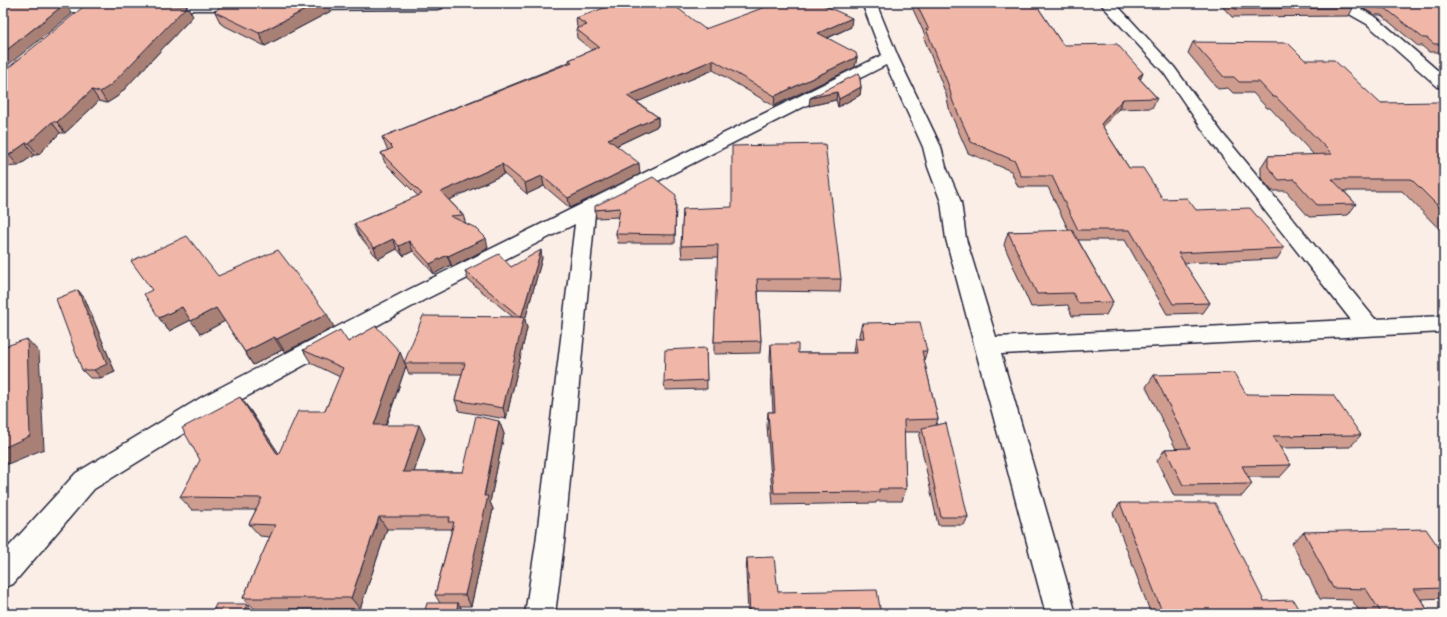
<svg xmlns="http://www.w3.org/2000/svg" width="1447" height="617" font-family="'Balsamiq Sans',sans-serif">
<style>
.lines{fill:none;stroke-linecap:round;stroke-linejoin:round}
.minor-casing{stroke:#22223b;stroke-width:3}
.minor{fill:#fdfcf7;fill-rule:evenodd}
.wall{fill:#ce9d90;stroke:#22223b}
.shaded-wall{fill:#a88076;stroke:#22223b}
.building{fill:#f0b7a8;stroke:#22223b}
</style>
<rect width="100%" height="100%" fill="#faeee7"/>
<filter id="ink" filterUnits="userSpaceOnUse"><feTurbulence type="fractalNoise" baseFrequency=".025" numOctaves="2"/><feDisplacementMap in="SourceGraphic" scale="8" xChannelSelector="R" yChannelSelector="G"/><feConvolveMatrix kernelMatrix="1 2 1 2 8 2 1 2 1" color-interpolation-filters="sRGB"/></filter>
<g filter="url(#ink)">
<g class="lines">
<g class="minor-casing">
<path id="minor" d="M157,3H255L257,6L255,9L250,10H153L151,7Z
M293,3H443L444,5L442,8L437,9L298,10L293,9L291,6Z
M862,3H876L898,57L941,147L946,167L961,202L966,239L996,337L1351,320L1211,142L1164,73L1100,3H1115L1174,67L1223,134L1375,319L1444,316V332L1001,354L1076,614H1046L946,239L941,202L928,167L923,147L886,65L595,213L564,543L555,614H525L536,543L575,224L424,300L220,411L94,489L13,584L3,588V553L76,473L202,397L408,290L882,55Z
M1333,3H1350L1377,18L1444,76V89L1438,87L1367,24L1335,6Z
M3,4H112L117,5L119,8L117,11L112,12H3Z"/>
</g>
<use href="#minor" class="minor"/>
</g>
<path class="wall" d="M319,3H328L331,11L265,46L221,24L215,12Z
M910,3H1035L1063,45L1143,73L1140,79L1157,98L1152,108L1119,109L1103,127L1129,168L1163,199L1196,210L1284,248L1277,259L1184,263L1210,303L1203,313L1167,314L1125,240H1078L1113,302L1106,315L1072,316L1068,305L1031,307L1004,245L1008,232L1069,231L1048,187H1018L1011,171L968,153L950,112L946,94L924,38L925,35Z
M1219,3H1344L1353,8L1349,16L1232,17Z
M1353,3H1444V52H1429L1422,46H1418L1381,15H1375Z
M193,16L118,96L107,103L99,101L65,133H60L38,155H34L18,166L3,167V72Z
M576,18L705,29L851,27L828,38L857,57L855,67L774,106L713,70L637,102L658,117V126L616,146L640,174L570,208L544,186L527,194L504,174L449,200L463,215L466,224L488,248L452,267L451,265L434,274L413,251L403,256L397,249L378,259L359,235L354,224L418,196L385,163L381,153L388,150L386,147L382,137L569,62V60L592,50L577,38L576,29L578,28L577,27Z
M1193,42L1305,60L1380,103L1444,107V234L1402,191H1344L1356,204L1348,215L1309,217L1286,191H1272L1261,178V167L1268,156L1314,155L1270,108H1267L1253,93H1233L1228,88L1218,89L1188,53Z
M859,73L861,87L860,95L838,107L836,100L809,106Z
M676,203L675,243H618L616,234L619,217L596,218L595,210Z
M683,209L841,279L840,292L758,291L761,341L760,353L714,354V342L718,257L682,258L681,246Z
M542,258L525,320L527,328L506,419L459,411L455,400L462,374H409L406,366L386,425L425,438L414,472H463L499,421L504,434L490,502L493,509L471,606H460L462,610V614H424L440,603L435,595L452,529H387L360,609H255L243,598L270,537L260,536L249,524L256,510H192L180,497L240,397L250,410L279,454L325,411L340,377L311,363L303,350L348,342L405,362L513,317L468,280L465,271L511,267Z
M218,276L334,327L285,352L282,350L253,365L225,321L201,334L191,320L169,331L159,318Z
M78,290L85,299L115,372L101,378H90L82,370Z
M862,323L927,351L924,360L938,419L936,425L968,517L964,525H938L919,436L921,432H904L906,489L902,501H877L876,503L773,505L767,425L768,412H773L770,357L771,344L798,353H853L855,338H860L859,335Z
M706,348L707,389L665,390L664,382Z
M1154,375L1246,394L1361,435L1350,447L1280,448L1291,465L1280,477H1248L1252,484L1242,496H1174L1157,461L1165,449H1176L1146,387Z
M1120,503L1264,601L1301,614H1151L1113,513Z
M1304,532L1444,555V598L1421,599L1430,614H1361L1352,600L1320,599L1292,543Z
M747,558L778,592L881,614H748L746,571Z"/>
<path class="shaded-wall" d="M66,3L72,14L3,69V53Z
M319,3H328L331,11L265,46L259,33Z
M187,6L193,16L118,96L107,103L100,92Z
M852,18L851,27L818,42V33Z
M857,57L855,67L774,106L775,96Z
M713,60V70L628,106L627,96Z
M1143,73L1139,83L1138,77Z
M861,87L860,95L838,107L839,99Z
M92,90L99,101L65,133L57,122Z
M837,92L836,100L809,106L810,98Z
M1123,99L1119,109L1097,134L1101,124Z
M658,117V126L609,149L608,139Z
M52,122L60,133L38,155L29,143Z
M26,143L34,155L18,166L9,155Z
M639,163L640,174L570,208L568,198Z
M502,164L504,174L445,202L441,192Z
M542,176L544,186L527,194L525,183Z
M486,238L488,248L452,267L448,256Z
M393,239L397,249L378,259L374,248Z
M409,241L413,251L403,256L399,246Z
M541,250L542,258L525,320L527,328L506,419L503,408L521,318Z
M447,255L451,265L434,274L430,264Z
M78,290L85,299L115,372L101,378L94,370Z
M182,307L191,320L169,331L159,318Z
M216,308L225,321L201,334L191,321Z
M327,314L334,327L285,352L277,339Z
M274,337L282,350L253,365L245,352Z
M27,339L39,352L44,449L3,466V448Z
M3,342L15,353L3,348Z
M400,352L406,366L381,438L374,425Z
M240,397L250,410L288,467L278,455Z
M499,421L504,434L490,502L493,509L471,606L465,595Z
M419,425L425,438L410,485L403,472Z
M379,517L387,529L360,609L351,598Z
M458,603L462,610V614H456Z
M247,604L254,611L253,614H243Z"/>
<path class="building" d="M3,3H66L3,53Z
M88,3L187,6L111,85L100,92L92,90L57,122H52L29,143H26L9,155H3V72Z
M223,3H319L259,33L215,12Z
M618,3H671L705,29L776,3H819L852,18L818,33L856,53L857,57L775,96L713,60L627,96L658,117L608,139L639,163L568,198L542,176L525,183L502,164L441,192L463,215L450,216L476,228L486,238L448,256L447,255L430,264L409,241L399,246L393,239L374,248L354,224L422,194L381,153L393,148L382,137L572,62L569,60L599,47L576,29L587,25L576,18Z
M916,3H1035L1063,45L1117,44L1143,73L1138,77L1157,98L1123,99L1101,124L1129,168H1143L1163,199L1187,198L1196,210L1250,208L1284,248L1178,253L1210,303L1173,304L1130,230H1078L1052,176H1021L1015,161L971,142L953,102L948,84L926,29L929,30Z
M1229,3H1344L1353,8L1235,9Z
M1371,3H1444V44H1434L1427,38H1423L1385,8H1380Z
M1193,42L1288,43L1305,60H1334L1380,103L1438,102L1444,107V212L1411,179H1332L1356,204L1317,205L1294,179L1279,180L1268,167V156L1332,154L1276,97H1273L1259,82H1239L1234,77H1224Z
M859,73L861,87L839,99L837,92L810,98Z
M825,144L841,279H757L761,341L714,342L718,245L681,246L683,209L732,207V146Z
M653,177L676,195L675,235L616,234L620,208L595,210V206Z
M1072,230L1113,302L1078,303L1073,293L1037,294L1008,232Z
M187,236L218,276L278,250L327,314L277,339L274,337L245,352L216,308L191,321L182,307L159,318L144,294L152,290L131,261Z
M541,250L521,318L465,271L499,254L511,267Z
M78,290L107,364L94,370H82L56,299Z
M423,316L524,317L503,408L455,400L465,363H404Z
M920,322L927,351H922L938,419L904,420L906,489H879V492L774,493L768,412H775L771,344H798V353H857L855,338H864L862,323Z
M376,326L400,352L374,425H419L403,472H463L476,416L499,421L484,496H488L465,595H435L454,522H448L450,517H379L351,598H243L275,525L249,524L262,498L180,497L200,460L182,428L240,397L278,455L298,411H325L343,368L303,350L340,330L348,342Z
M27,339L30,436L3,448V347Z
M706,348L707,380L664,382L665,350Z
M1234,373L1246,394L1333,395L1361,435L1273,436L1291,465L1242,466L1252,484L1183,485L1165,449L1190,448L1154,375Z
M946,423L968,517H941L922,428Z
M1120,503H1215L1264,601L1293,600L1301,614H1163Z
M1426,529L1444,555V588L1414,589L1430,614H1382L1366,589L1333,588L1304,532Z
M774,557L778,592L877,590L881,614H750L747,558Z
M427,603H458L456,614H424Z
M216,604H247L243,614H212Z"/>
</g>
<rect width="1447" height="617" fill="none" stroke="#fdfcf7" stroke-width="16"/>
<rect x="8" y="8" width="1431" height="601" fill="none" stroke="#22223b" stroke-width="1.5" filter="url(#ink)"/>
</svg>
